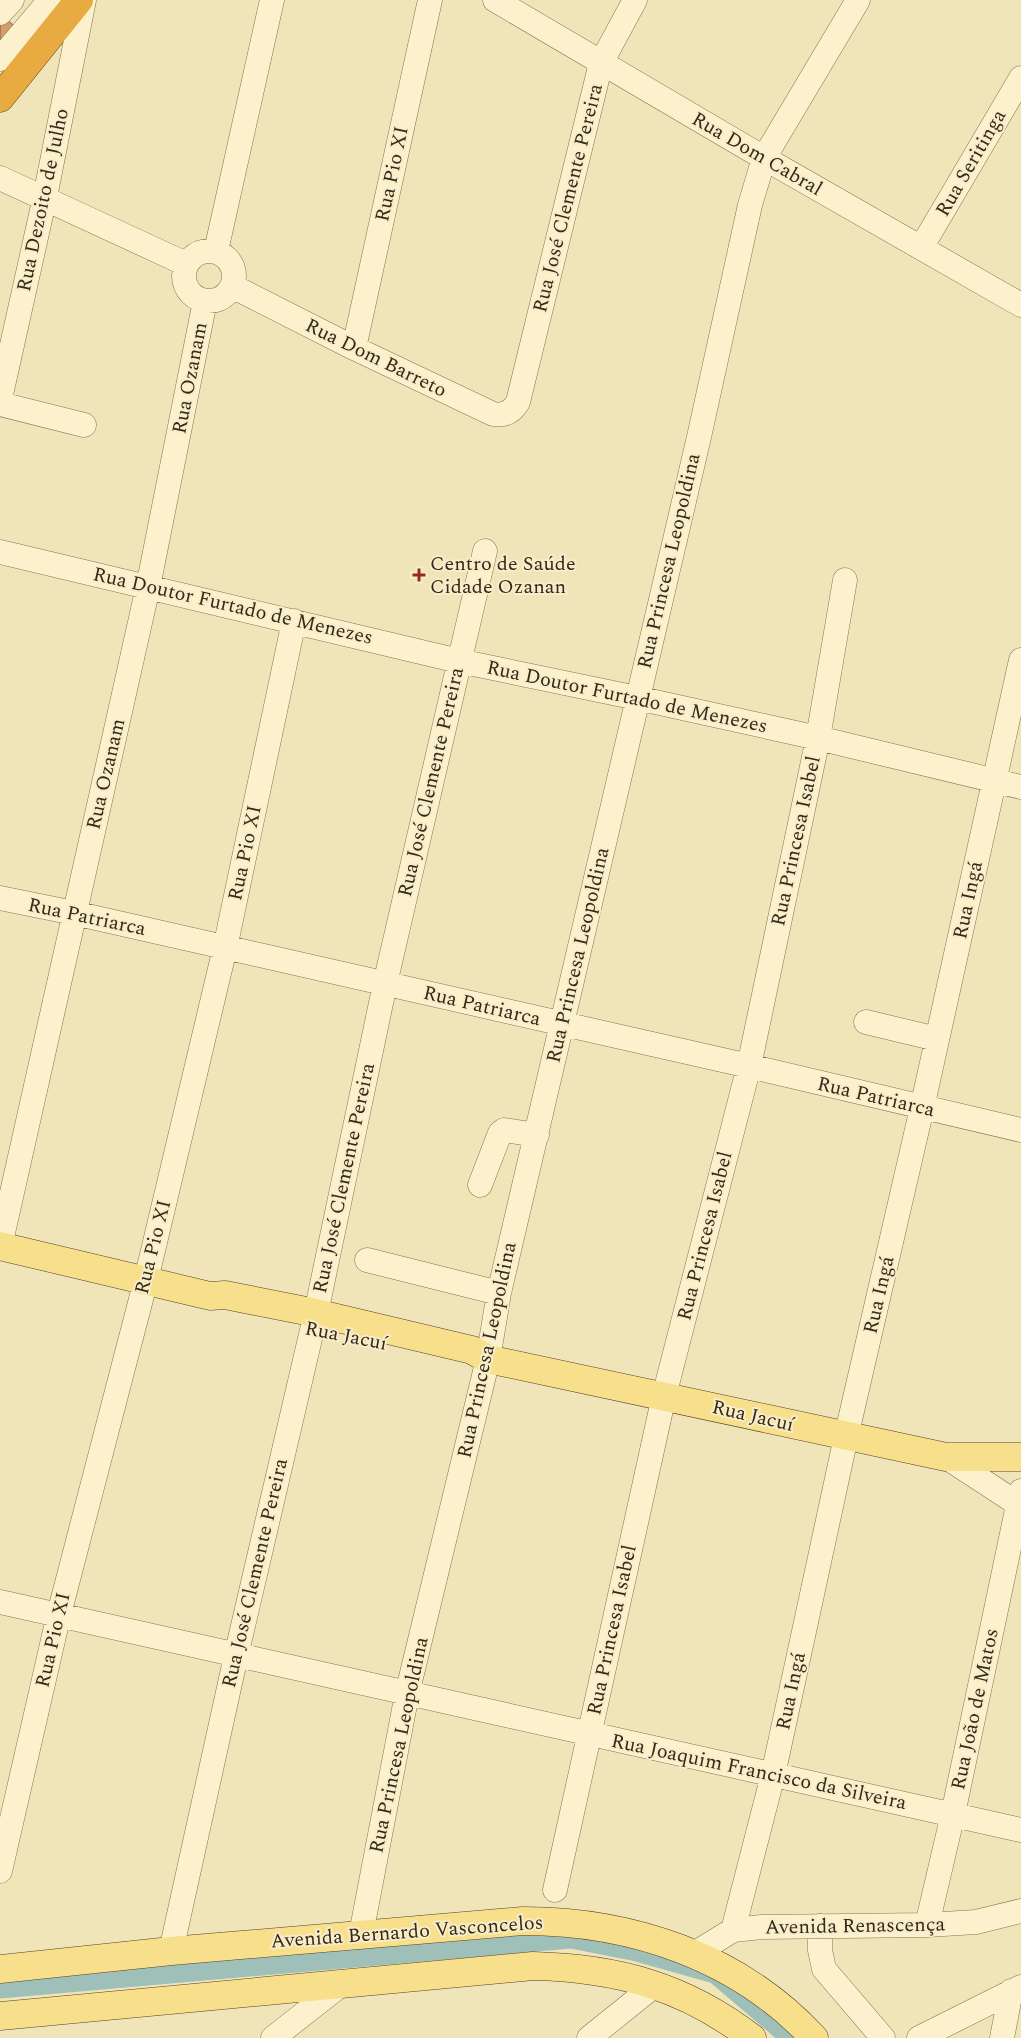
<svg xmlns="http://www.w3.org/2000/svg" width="1021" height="2038" font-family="Spectral,serif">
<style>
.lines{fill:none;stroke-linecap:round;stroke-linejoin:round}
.canal{stroke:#9ec0b9;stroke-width:19}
.building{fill:#d19e6c;stroke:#885d37;filter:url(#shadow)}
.minor-casing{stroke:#877353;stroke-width:25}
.major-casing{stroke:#544028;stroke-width:29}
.highway-casing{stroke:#544028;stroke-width:29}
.minor{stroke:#fbf1cc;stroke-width:24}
.major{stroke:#f8df8c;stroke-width:28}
.highway{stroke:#e8ab41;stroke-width:28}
.poi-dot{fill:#9a281f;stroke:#f7edc9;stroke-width:2}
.labels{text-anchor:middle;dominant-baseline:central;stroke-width:4;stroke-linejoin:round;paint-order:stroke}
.street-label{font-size:20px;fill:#352919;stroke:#f7edc9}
.poi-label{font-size:20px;fill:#352919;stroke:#f7edc9;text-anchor:start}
</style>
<defs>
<filter id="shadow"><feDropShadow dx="4.5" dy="4.5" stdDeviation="1" flood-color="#0004"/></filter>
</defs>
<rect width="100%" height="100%" fill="#f0e4b9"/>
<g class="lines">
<path class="canal" d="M0,1989L571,1939L637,1952L715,1974L790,2038"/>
</g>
<path class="building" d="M5,18L14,26L0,42V24Z"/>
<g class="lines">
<g class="minor-casing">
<path id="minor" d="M495,0L764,158L1021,305
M0,13L12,0
M0,59L50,0
M0,178L186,264
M921,248L1021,78
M184 276a25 25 0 1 1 50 0a25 25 0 1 1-50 0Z
M216,251L272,0
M232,286L354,348L493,414C505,416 512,412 518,402L601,63L635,0
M354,348L430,0
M0,399L45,197L84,0
M0,404L84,425
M0,552L459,661L637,698L818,738L1021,787
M0,898L74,913L749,1066L1021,1130
M866,1022L937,1039
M480,1185L500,1133L504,1130L537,1135
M0,1246L148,587L205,301
M367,1260L499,1293
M946,1457L1021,1506
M0,1602L1021,1830
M0,1871L59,1614L146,1280L225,948L294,621
M555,1890L664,1396L749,1066L818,738L845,580
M927,1925L953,1814L1021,1491
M820,1926V1950L824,1969L883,2038
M733,1930L773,1775L846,1437L922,1108L1021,660
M361,1934L407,1694L488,1359L499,1293L699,437L750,205L764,158L858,0
M171,1951L236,1656L316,1313L385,984L485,551
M694,1954L733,1930L762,1927L927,1925L976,1922L1021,1911
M273,2038L343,1983
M589,2038L655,1985
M919,2038L1021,1987
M1002,2038L1011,1991"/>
</g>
<g class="major-casing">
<path id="major" d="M0,1246L210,1296L225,1295L316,1313L472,1350L488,1359L946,1457H1021
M0,1969L171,1951L523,1921C632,1921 739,1957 814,2038
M0,2016L533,1966C617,1968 684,1986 752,2038"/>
</g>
<g class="highway-casing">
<path id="highway" d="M0,98L79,0"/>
</g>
<use href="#minor" class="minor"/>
<use href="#major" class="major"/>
<use href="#highway" class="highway"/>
</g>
<path class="poi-dot" d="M416.5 567.5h5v5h5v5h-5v5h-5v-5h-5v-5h5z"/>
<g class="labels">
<g class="street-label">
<text transform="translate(757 154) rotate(30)">Rua Dom Cabral</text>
<text transform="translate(971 163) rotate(-60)">Rua Seritinga</text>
<text transform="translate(392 174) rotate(-78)">Rua Pio XI</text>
<text transform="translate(568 198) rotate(-76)">Rua José Clemente Pereira</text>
<text transform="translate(43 200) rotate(-78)">Rua Dezoito de Julho</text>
<text transform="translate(376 358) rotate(26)">Rua Dom Barreto</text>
<text transform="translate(190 378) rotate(-79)">Rua Ozanam</text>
<text transform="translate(669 561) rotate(-77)">Rua Princesa Leopoldina</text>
<text transform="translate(233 606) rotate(13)">Rua Doutor Furtado de Menezes</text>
<text transform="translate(627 697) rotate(12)">Rua Doutor Furtado de Menezes</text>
<text transform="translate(106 774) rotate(-77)">Rua Ozanam</text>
<text transform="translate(431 782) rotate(-77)">Rua José Clemente Pereira</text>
<text transform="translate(796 841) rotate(-78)">Rua Princesa Isabel</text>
<text transform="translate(245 853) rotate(-78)">Rua Pio XI</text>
<text transform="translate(968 900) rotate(-78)">Rua Ingá</text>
<text transform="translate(87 917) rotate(12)">Rua Patriarca</text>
<text transform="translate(578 955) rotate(-77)">Rua Princesa Leopoldina</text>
<text transform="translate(482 1006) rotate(13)">Rua Patriarca</text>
<text transform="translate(876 1097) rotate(13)">Rua Patriarca</text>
<text transform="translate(344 1178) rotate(-78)">Rua José Clemente Pereira</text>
<text transform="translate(705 1236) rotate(-76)">Rua Princesa Isabel</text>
<text transform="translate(153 1247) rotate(-76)">Rua Pio XI</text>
<text transform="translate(879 1295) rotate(-77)">Rua Ingá</text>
<text transform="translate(346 1336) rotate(11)">Rua Jacuí</text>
<text transform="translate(487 1350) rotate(-78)">Rua Princesa Leopoldina</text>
<text transform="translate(753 1416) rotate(13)">Rua Jacuí</text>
<text transform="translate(255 1573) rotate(-77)">Rua José Clemente Pereira</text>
<text transform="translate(612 1630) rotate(-78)">Rua Princesa Isabel</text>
<text transform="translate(53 1640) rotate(-77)">Rua Pio XI</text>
<text transform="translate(791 1691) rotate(-78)">Rua Ingá</text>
<text transform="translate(975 1709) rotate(-78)">Rua João de Matos</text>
<text transform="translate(399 1745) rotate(-78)">Rua Princesa Leopoldina</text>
<text transform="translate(759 1772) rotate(12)">Rua Joaquim Francisco da Silveira</text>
<text transform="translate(855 1926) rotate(-1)">Avenida Renascença</text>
<text transform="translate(407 1932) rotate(-4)">Avenida Bernardo Vasconcelos</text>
</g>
<g class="poi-label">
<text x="430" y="564">Centro de Saúde<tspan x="430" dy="23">Cidade Ozanan</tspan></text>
</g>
</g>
</svg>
